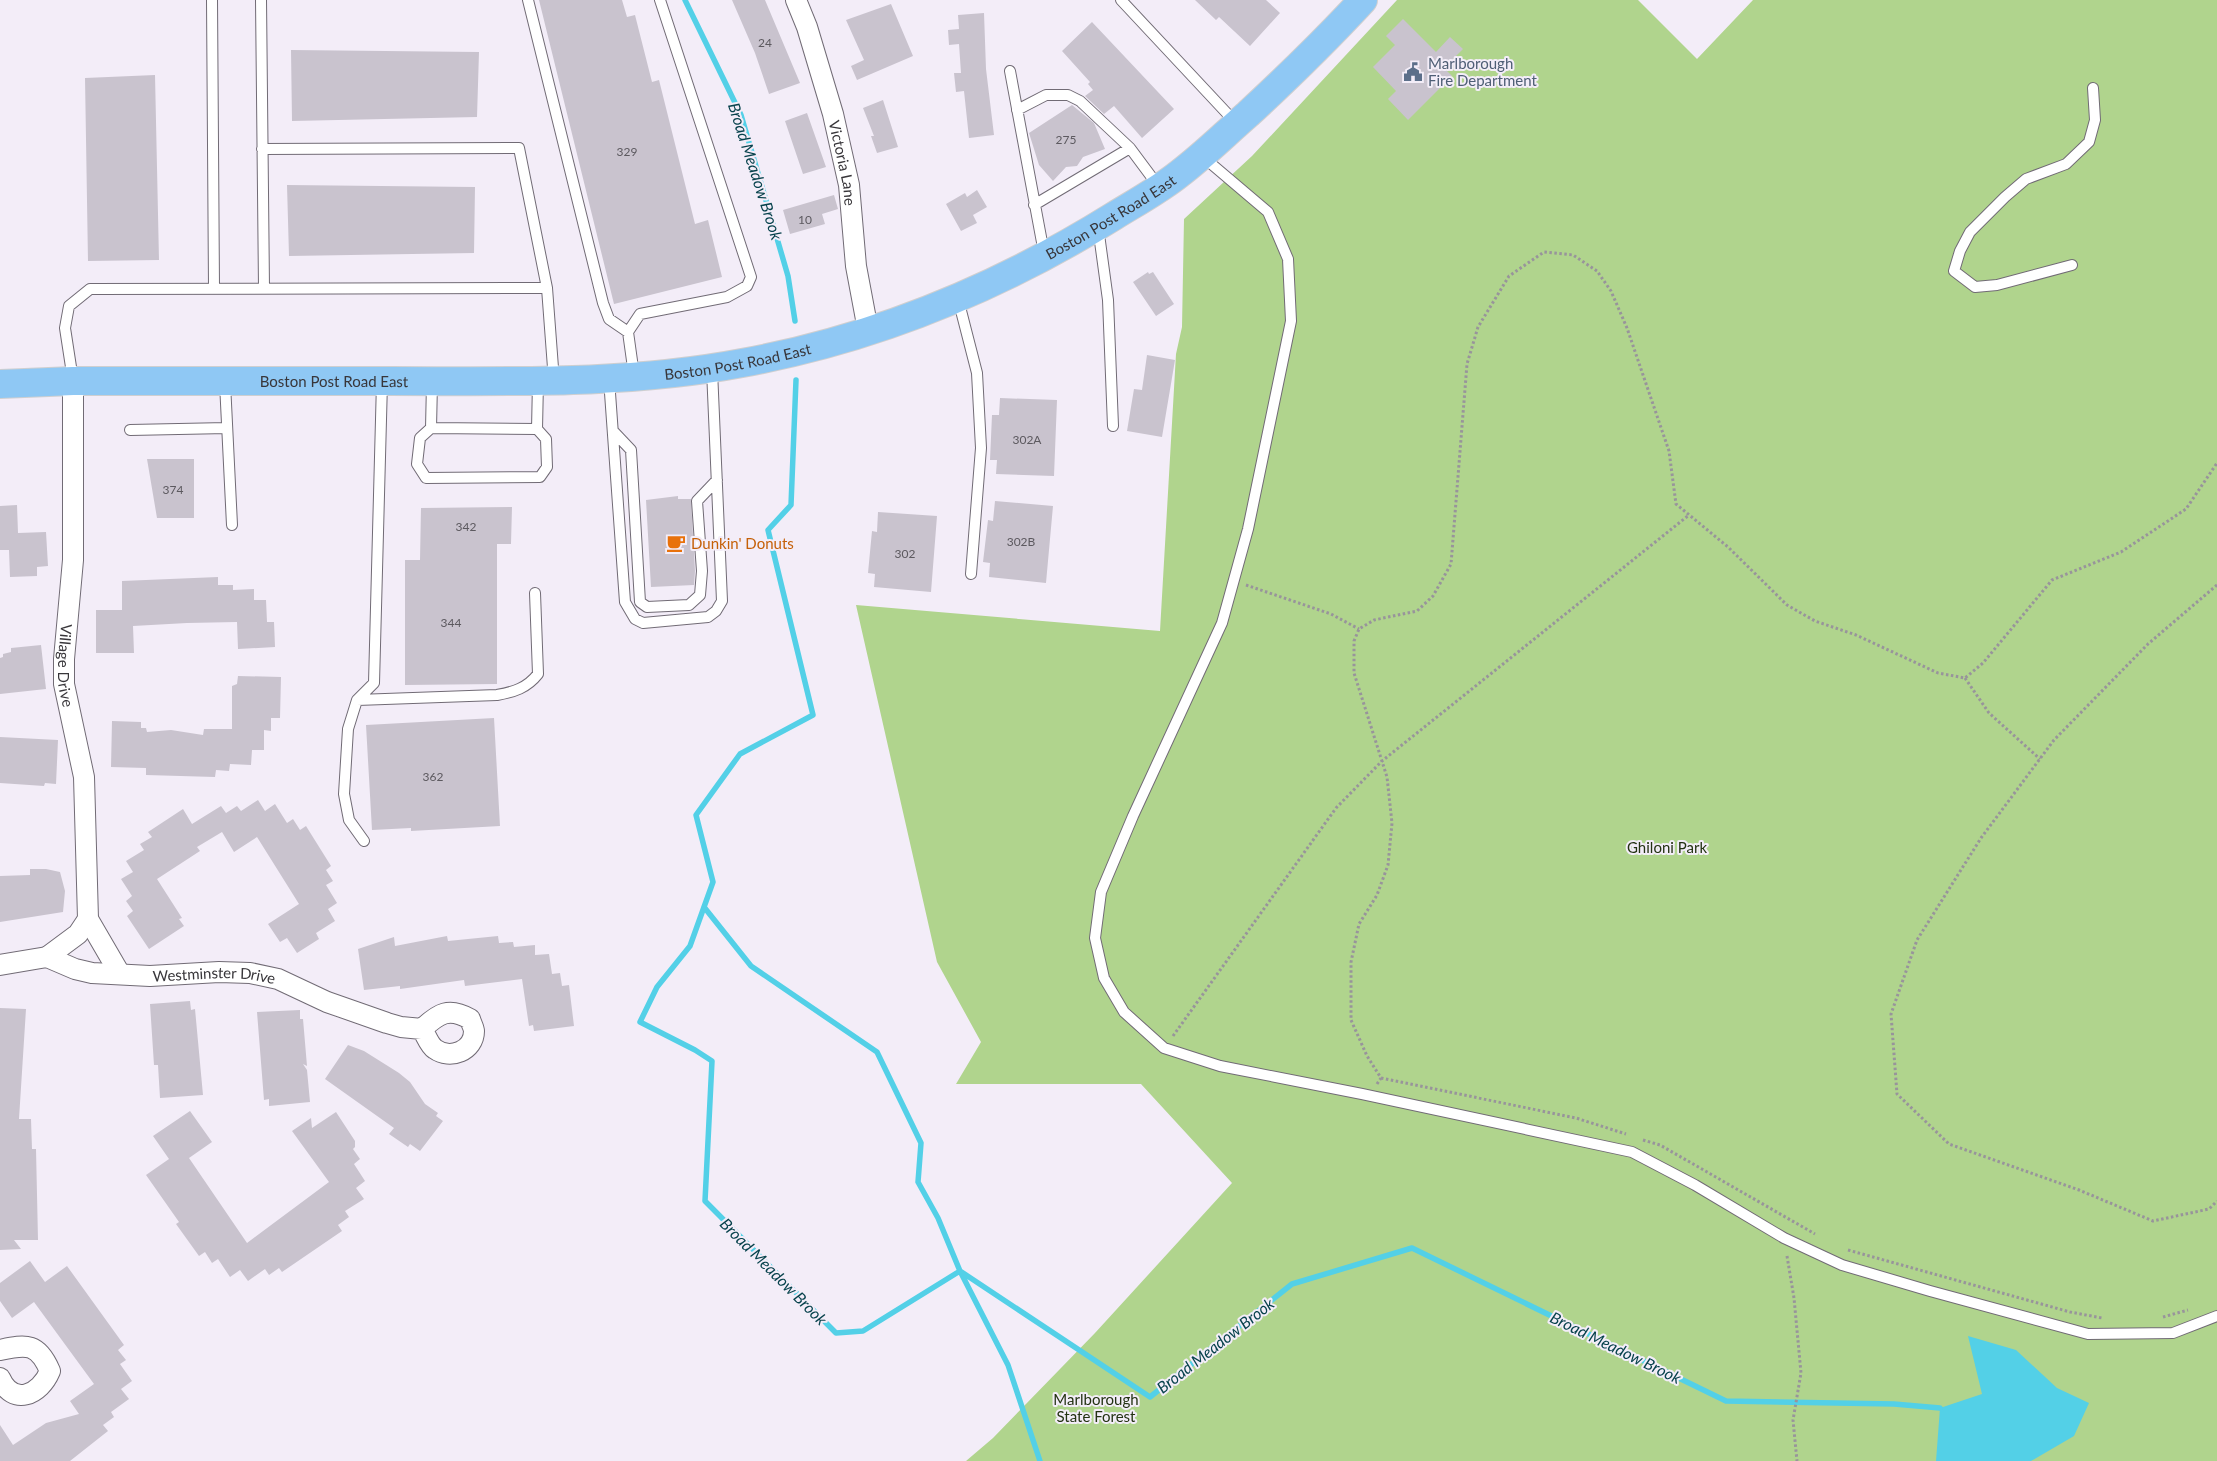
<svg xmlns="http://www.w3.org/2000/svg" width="2217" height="1461" font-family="Lato,sans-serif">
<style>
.green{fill:#b0d48d}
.water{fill:#53d0e7}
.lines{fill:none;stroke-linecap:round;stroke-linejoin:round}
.stream{stroke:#53d0e7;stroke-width:5.5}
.building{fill:#c9c3ce}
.service-casing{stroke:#716b75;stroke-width:12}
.minor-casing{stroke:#716b75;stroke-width:22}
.primary-casing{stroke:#cfcfd0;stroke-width:30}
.path{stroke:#98949b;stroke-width:3;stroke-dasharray:2.5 2.5;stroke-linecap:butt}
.service{stroke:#fff;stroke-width:10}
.minor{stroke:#fff;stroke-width:20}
.primary{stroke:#8fc8f4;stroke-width:28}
.labels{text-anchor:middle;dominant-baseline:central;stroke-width:4;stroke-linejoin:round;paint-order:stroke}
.number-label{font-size:12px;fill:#5c595f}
.service-label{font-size:15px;fill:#4e5e75;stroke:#f3edf8;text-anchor:start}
.street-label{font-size:15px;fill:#38363a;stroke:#f3edf8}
.food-label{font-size:15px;fill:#c56008;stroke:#f3edf8;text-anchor:start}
.park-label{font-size:15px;fill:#233212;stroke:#f3edf8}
.water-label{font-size:16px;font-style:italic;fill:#07424c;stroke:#f3edf8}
</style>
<rect width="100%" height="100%" fill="#f3edf8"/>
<path class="green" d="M1397,0H1638L1697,59L1753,0H2217V1461H966L993,1438L1095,1333L1232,1183L1141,1084H956L981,1042L937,962L856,605L1160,631L1176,354L1182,327L1184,219L1252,156Z"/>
<path class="water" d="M1968,1336L2016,1350L2057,1388L2089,1403L2074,1436L2031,1461H1936L1940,1408L1982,1394Z"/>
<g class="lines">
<path class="stream" d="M685,0L741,115L788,276L795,321
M796,380L791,505L768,530L813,715L740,754L696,815L713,882L690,946L657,987L640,1022L695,1050L712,1061L705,1201L836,1333L863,1331L960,1271L1150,1397L1292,1284L1412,1248L1726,1401L1894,1404L1940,1408
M704,907L751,966L877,1052L921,1143L918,1182L938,1218L960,1271L1008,1365L1040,1461"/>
</g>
<path class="building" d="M539,0H622L627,17L635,15L652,82L659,80L695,224L708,220L722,277L614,304Z
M732,0H765L800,83L769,94L755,53Z
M1195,0H1266L1280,13L1250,46L1219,17L1216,20Z
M891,4L913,56L857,80L851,66L864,60L846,20Z
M984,13L986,69L994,135L969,138L964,91L956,92L954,73H961L959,44L949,45L948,30L959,29L958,15Z
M1403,19L1436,52L1450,37L1463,49L1444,68L1452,76L1408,120L1388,99L1396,91L1373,67L1395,45L1386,36Z
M1092,22L1174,109L1142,138L1114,106L1104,114L1085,96L1093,90L1088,84L1090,82L1062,51Z
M291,50L479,52L477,117L292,121Z
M155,75L159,260L88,261L85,78Z
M883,100L898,147L877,153L871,136H874L863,108Z
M1072,105L1094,123L1105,149L1083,157L1077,166L1066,167L1053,181L1039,165L1029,133Z
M807,113L826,167L803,174L785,121Z
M287,185L475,187L474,253L289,256Z
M977,190L987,207L973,215L977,223L961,231L946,204L965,193L967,197Z
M834,195L838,209L822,214L825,224L790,234L783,210Z
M1148,272L1149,274L1153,272L1174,304L1156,316L1133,282Z
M1147,355L1175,360L1162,437L1127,431L1134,389L1142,390Z
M1000,398L1057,400L1054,476L996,474L997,460H990L992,415H999Z
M147,459H194V518H157Z
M678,496V499H691L695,571L694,585L651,587L646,500Z
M995,501L1053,506L1046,583L989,577L990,563L983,562L988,520L993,521Z
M17,505L18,533L46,532L48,566L37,567V576L10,577L9,550H0V506Z
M512,507L511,544H497V684L405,685V560H420L421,508Z
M878,512L937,516L931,592L874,587L875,574L868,573L872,531L877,532Z
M218,577V585H233V590L254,589V600H266L267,622H274L275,647L238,649L237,622L187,623L133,626L134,653H96V610H122V581Z
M41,645L46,689L0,694V658L3,657V654L11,652V648Z
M238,676L281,677L280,718H271V731L264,730V750H252L251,765L230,764L229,771L216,770L215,777L146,775V768L111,767L112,721L141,722V728H146L147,732L171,730L203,735L204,729H232V686L237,684Z
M494,718L500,826L411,831V828L372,830L366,725Z
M0,737L58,740L56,784L45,783L44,786L0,783Z
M258,800L265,811L275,804L287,823L293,819L300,830L306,826L331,866L326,870L333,881L326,885L337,903L328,909L335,921L316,933L319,939L297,953L287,938L280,942L268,924L299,904L257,837L234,852L222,832L197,847L200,851L157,879L182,918L179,919L184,926L149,949L127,916L133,911L126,901L132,896L121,879L133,872L126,861L144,850L140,844L152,837L148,832L183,809L192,824L221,806L226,813L237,806L241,811Z
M30,869H46L60,872L65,891L63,912L0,922V876L30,875Z
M447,936L448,941L498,936L499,943L513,942L514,947L535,945V955L549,954L552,974L560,973L562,986L569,985L574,1026L534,1031L533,1025L529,1026L522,979L465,986L464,980L400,989V986L364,990L358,949L394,937L395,946Z
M190,1001L191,1010L195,1009L203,1095L160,1098L158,1065H154L150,1004Z
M0,1008L26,1009L19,1119H31L32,1149H36L38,1240H14L21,1249L0,1250Z
M300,1010V1019H303L307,1066L303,1064L307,1070L310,1102L269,1106V1099L264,1100L257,1012Z
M348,1045L364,1051L399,1073L410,1082L425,1104L438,1113L436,1116L443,1121L420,1151L410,1144L408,1147L389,1134L394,1128L325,1079Z
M190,1111L212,1142L189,1158L247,1243L329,1182L292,1131L311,1118L312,1128L336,1112L355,1141V1147L353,1149L360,1159L354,1164L365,1181L356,1188L364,1199L345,1211L349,1217L338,1225L342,1231L282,1272L279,1268L269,1275L265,1269L248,1281L240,1270L230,1277L218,1259L212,1263L205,1252L199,1256L176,1224L179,1222L146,1175L169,1159L153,1136Z
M30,1261L45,1282L67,1266L124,1345L118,1350L126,1360L120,1364L132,1381L121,1389L129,1399L111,1412L114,1417L103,1425L108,1431L70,1461H0V1425L13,1445L46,1423L79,1414L70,1401L94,1384L34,1302L12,1318L0,1301V1283Z"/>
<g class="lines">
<g class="service-casing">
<path id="service" d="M212,0L214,288
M261,0L264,288
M528,0L603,303L609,319L628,332
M1121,0L1236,123
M1010,71L1044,253
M1017,110L1046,95H1068L1080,101L1130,148L1159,187
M262,149L519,148L547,288L554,381
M1202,156L1268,212L1288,259L1291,321L1248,529L1222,623L1133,816L1101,892L1095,938L1104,978L1124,1012L1164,1048L1220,1066L1362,1094L1632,1152L1695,1185L1784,1238L1842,1265L1930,1291L2088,1334L2173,1333L2217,1316
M1034,205L1130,148
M1098,227L1108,300L1113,426
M2072,265L1997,285L1975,287L1954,271L1960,251L1970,232L2005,197L2026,179L2066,164L2089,142L2095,120L2093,88
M958,299L977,373L981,448L971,574
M634,375L628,332L640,314L727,297L747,286L751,277L660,0
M609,379L625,602L635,619L643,623L708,617L716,611L722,601L712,370
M73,380L65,328L69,306L90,289L547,288
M225,383L232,525
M432,383L431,428L420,438L417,464L426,478L540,477L547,467L546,439L537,429L538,382
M431,428L537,429
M130,430L227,428
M613,431L631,450L640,602L647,607L689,605L700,595L702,571L697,501L717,480
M357,700L497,695C514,692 527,688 538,674L535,593
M364,841L349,820L344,794L348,729L357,700L374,683L382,382"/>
</g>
<g class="minor-casing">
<g id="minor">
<path id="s1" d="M796,0L807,27L833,114L849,185L856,266L868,330"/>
<path id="s2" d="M73,381V560L64,659V684L84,777L88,919L120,974"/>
<path d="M47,957L78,934L88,919"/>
<path id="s3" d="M0,965L47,957L75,969L92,973L150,976L219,972L250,973L278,979L327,1002L387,1023L401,1027L422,1029C426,1035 429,1045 435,1049C450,1060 474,1051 474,1031C474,1028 471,1023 470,1019C449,1007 439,1013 422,1029"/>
<path d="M0,1350C27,1344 38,1343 50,1371C40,1395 13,1407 0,1378"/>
</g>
</g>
<g class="primary-casing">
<g id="primary">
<path id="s4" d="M0,384L73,381C179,381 285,381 390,381C507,381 626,385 742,363C874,339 1000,287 1114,216C1135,203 1159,190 1179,174C1203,156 1225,134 1248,114C1288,77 1326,40 1363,0"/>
</g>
</g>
<path class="path" d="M1246,585L1331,614L1359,629
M2217,585L2148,644L2054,740L1981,838L1917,940L1891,1014L1897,1094L1949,1144L2079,1190L2153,1221L2209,1209L2217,1201
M1965,678L1989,713L2040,759
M1173,1036L1336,808L1382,761L1689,515
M1381,1078L1576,1118L1626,1134
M1377,1084L1381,1078L1367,1056L1351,1020V962L1359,924L1377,895L1388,865L1392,823L1387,777L1354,673V641L1359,629L1374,620L1417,611L1433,596L1451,564L1467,364L1478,327L1509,276L1544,252L1573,255L1597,271L1611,291L1627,328L1669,451L1676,504L1728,547L1787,605L1815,621L1856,635L1938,673L1965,678L1983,663L2052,580L2121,552L2186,509L2217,463
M1643,1140L1660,1145L1815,1234
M1848,1250L2070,1312L2102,1318
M1787,1256L1794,1298L1801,1373L1793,1420L1797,1461
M2163,1317L2188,1310"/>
<use href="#service" class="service"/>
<use href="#minor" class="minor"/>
<use href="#primary" class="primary"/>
</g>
<defs>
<g id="civic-bare" transform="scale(1.5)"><path d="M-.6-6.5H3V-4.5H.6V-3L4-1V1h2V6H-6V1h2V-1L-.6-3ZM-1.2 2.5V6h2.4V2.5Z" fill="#5c6f8a" stroke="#f3edf8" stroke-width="2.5" paint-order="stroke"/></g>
<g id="cafe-bare" transform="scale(1.5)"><path d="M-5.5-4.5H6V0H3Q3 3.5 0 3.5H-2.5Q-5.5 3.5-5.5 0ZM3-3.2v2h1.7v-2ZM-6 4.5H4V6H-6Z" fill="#e8710a" stroke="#f3edf8" stroke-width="2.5" paint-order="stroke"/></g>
</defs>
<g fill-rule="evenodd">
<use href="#civic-bare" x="1413" y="72"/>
<use href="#cafe-bare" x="676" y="543"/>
</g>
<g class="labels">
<g class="number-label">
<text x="765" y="42">24</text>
<text x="1066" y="139">275</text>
<text x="627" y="151">329</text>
<text x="805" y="219">10</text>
<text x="1027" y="439">302A</text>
<text x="173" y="489">374</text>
<text x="466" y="526">342</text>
<text x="1021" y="541">302B</text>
<text x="905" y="553">302</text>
<text x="451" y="622">344</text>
<text x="433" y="776">362</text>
</g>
<g class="service-label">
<text x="1428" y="63">Marlborough<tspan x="1428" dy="17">Fire Department</tspan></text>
</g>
<g class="street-label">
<text stroke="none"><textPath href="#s1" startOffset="170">Victoria Lane</textPath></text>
<text stroke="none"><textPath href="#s4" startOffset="1142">Boston Post Road East</textPath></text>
<text stroke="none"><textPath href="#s4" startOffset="739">Boston Post Road East</textPath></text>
<text stroke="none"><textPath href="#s4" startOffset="334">Boston Post Road East</textPath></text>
<text stroke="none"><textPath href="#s2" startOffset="285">Village Drive</textPath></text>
<text stroke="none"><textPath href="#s3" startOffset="218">Westminster Drive</textPath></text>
</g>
<g class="food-label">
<text x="691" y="543">Dunkin' Donuts</text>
</g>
<g class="park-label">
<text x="1667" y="847">Ghiloni Park</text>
<text x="1096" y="1399">Marlborough<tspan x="1096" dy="17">State Forest</tspan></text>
</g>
<g class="water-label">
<text transform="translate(756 171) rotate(72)">Broad Meadow Brook</text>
<text transform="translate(774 1271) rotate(45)">Broad Meadow Brook</text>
<text transform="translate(1215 1345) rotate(-38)">Broad Meadow Brook</text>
<text transform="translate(1616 1347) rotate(26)">Broad Meadow Brook</text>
</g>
</g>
</svg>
